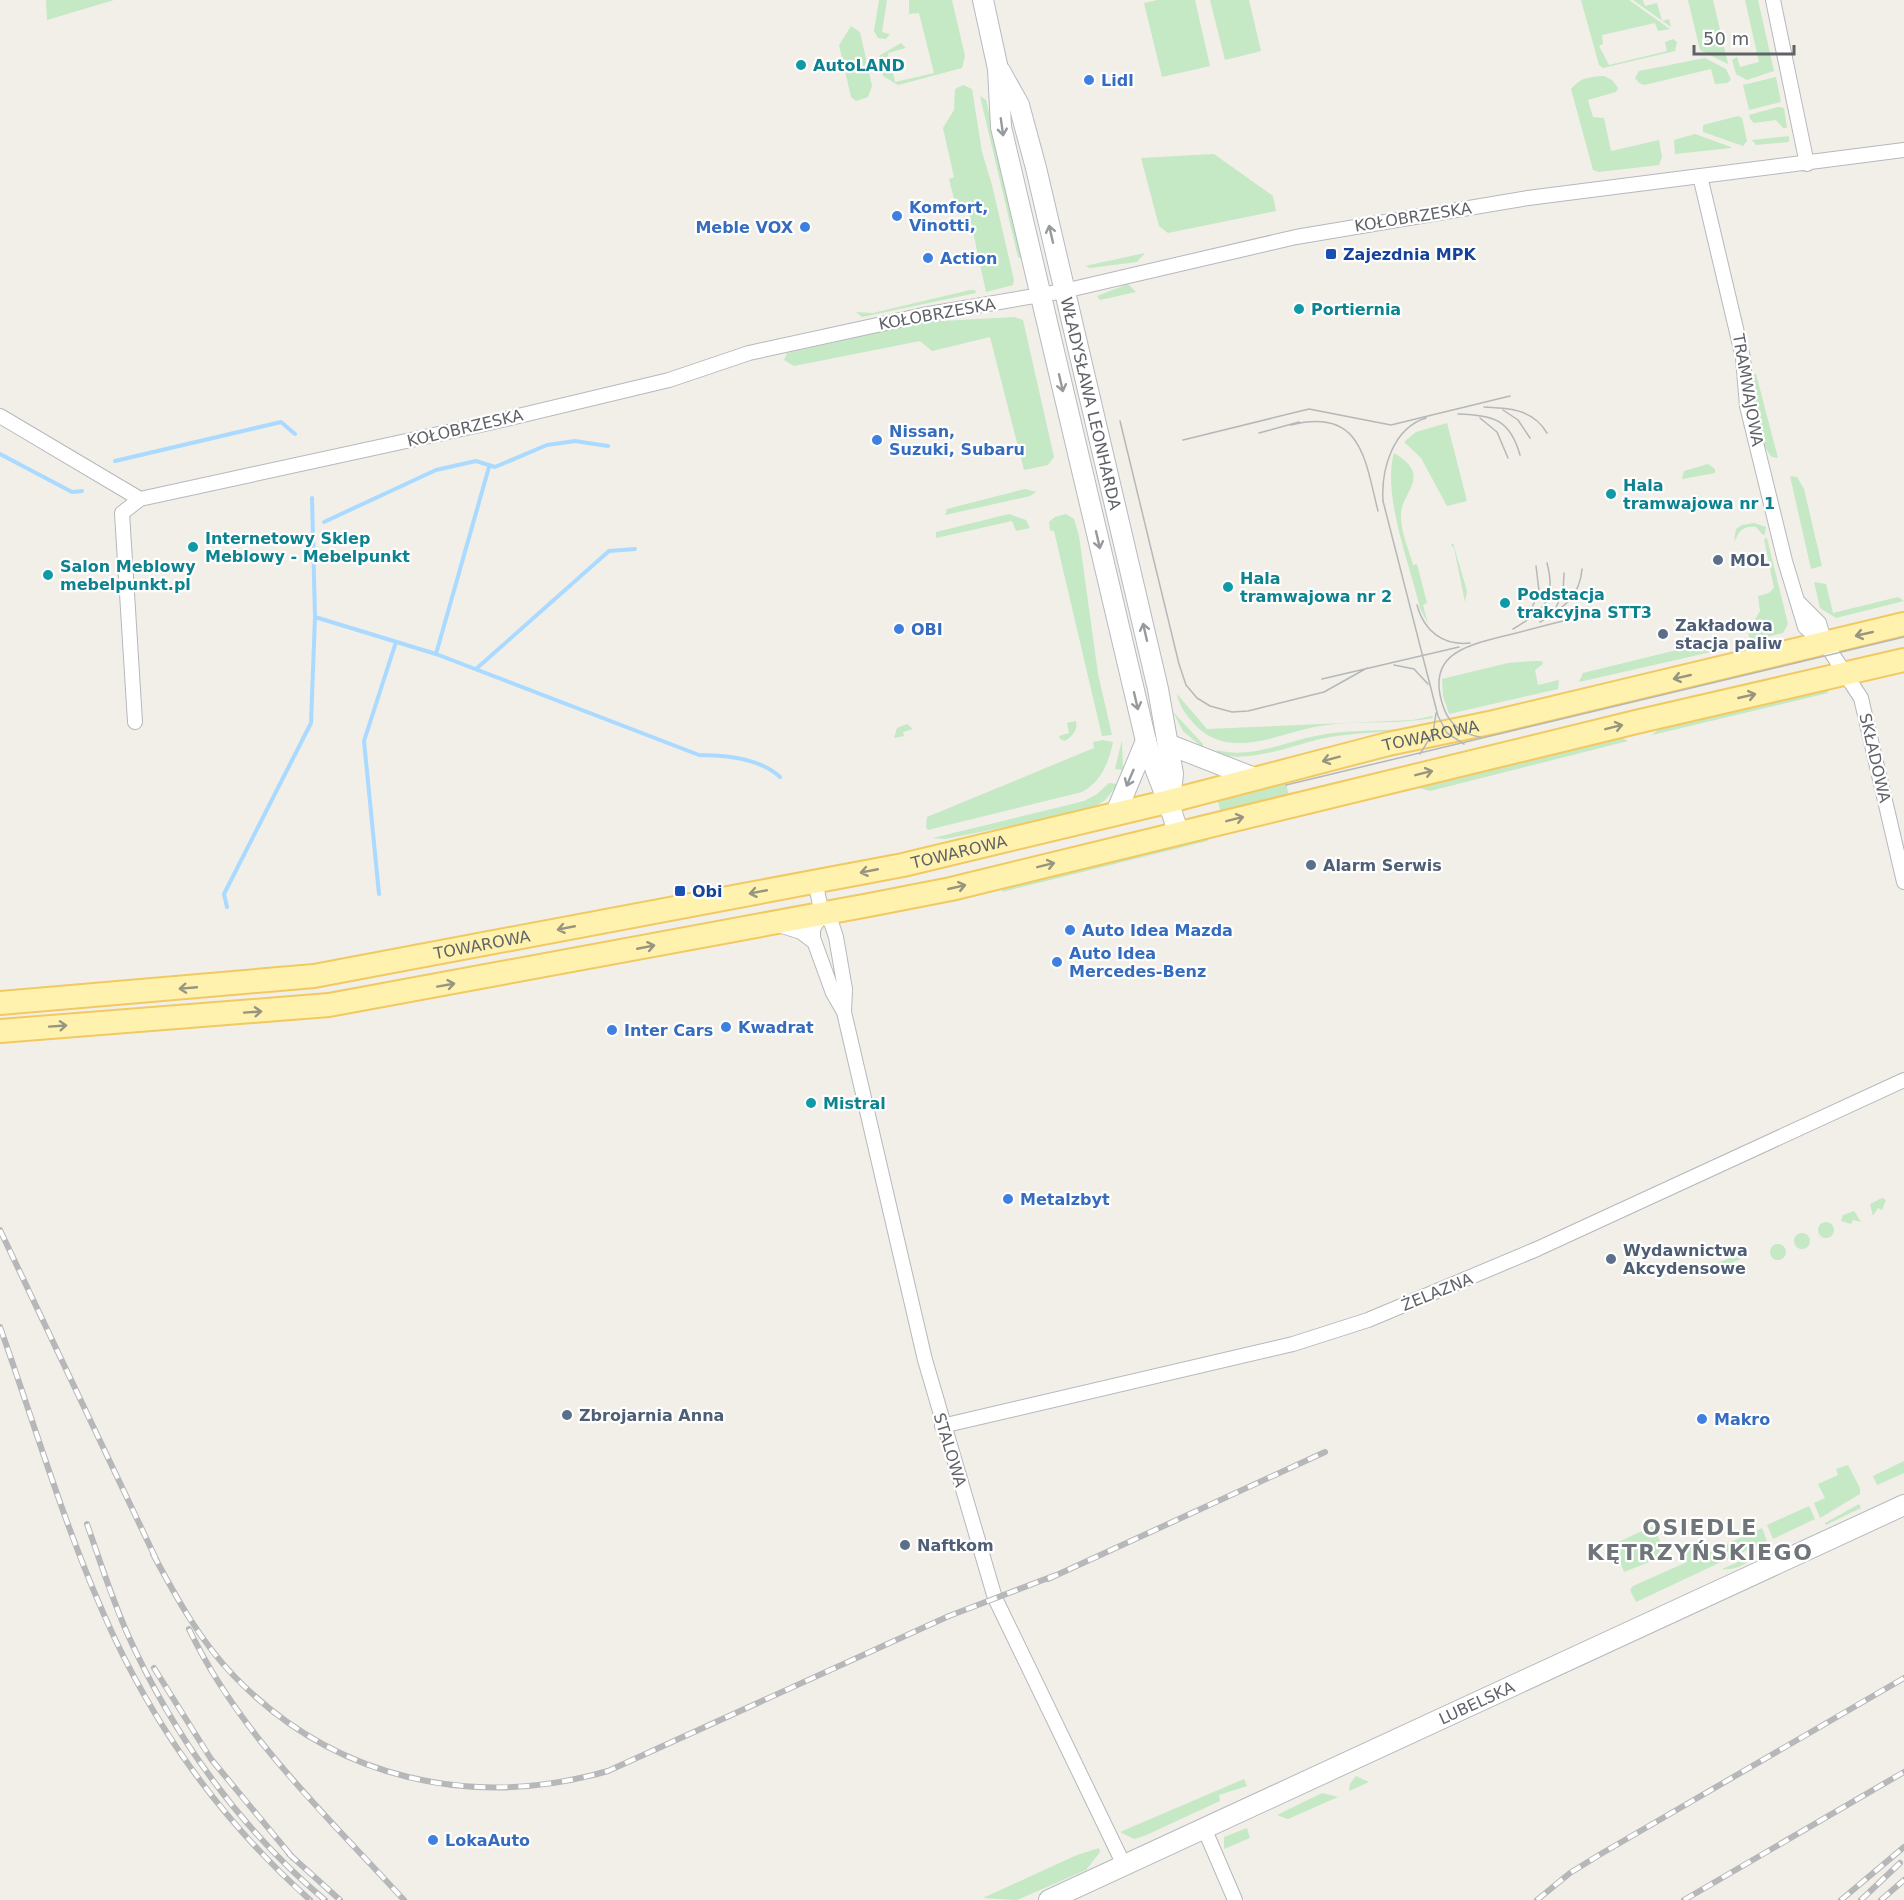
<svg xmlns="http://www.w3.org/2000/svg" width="1904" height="1900" font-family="'DejaVu Sans',sans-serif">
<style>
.green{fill:#c5e8c5}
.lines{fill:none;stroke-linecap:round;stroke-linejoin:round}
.stream{stroke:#aadaff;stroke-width:4}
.street-casing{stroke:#b5b8bc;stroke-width:16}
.secondary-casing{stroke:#b6babf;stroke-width:22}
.primary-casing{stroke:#f2c960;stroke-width:26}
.street{stroke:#fff;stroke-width:14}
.secondary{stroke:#fff;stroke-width:20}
.primary{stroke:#fff2af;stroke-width:22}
.tram{stroke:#b6b7b8;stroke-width:1.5}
.rail-casing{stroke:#b6b7b8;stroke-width:6}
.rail{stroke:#fff;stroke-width:4;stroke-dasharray:11;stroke-linecap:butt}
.oneway{stroke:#979a9d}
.oneway2{stroke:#979581}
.culture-dot{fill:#0f9aa8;stroke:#fff;stroke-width:2}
.shop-dot{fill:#3f7fe0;stroke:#fff;stroke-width:2}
.transit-dot{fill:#1a4fb4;stroke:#fff;stroke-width:2}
.service-dot{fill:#5c6f8a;stroke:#fff;stroke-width:2}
.labels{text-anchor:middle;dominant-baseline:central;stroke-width:4.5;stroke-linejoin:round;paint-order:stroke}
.culture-label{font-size:16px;font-weight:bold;fill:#0d838f;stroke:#fff;text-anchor:start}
.shop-label{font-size:16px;font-weight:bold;fill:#366cbe;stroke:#fff;text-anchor:start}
.street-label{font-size:16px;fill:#5f6368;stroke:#fff}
.transit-label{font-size:16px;font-weight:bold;fill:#164399;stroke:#fff;text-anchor:start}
.service-label{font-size:16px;font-weight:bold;fill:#4e5e75;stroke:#fff;text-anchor:start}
.district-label{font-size:22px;font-weight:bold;letter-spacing:1.5px;fill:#70757a;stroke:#fff}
</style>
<rect width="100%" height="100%" fill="#f1efe8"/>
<path class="green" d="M46,0H114L47,20Z
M879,0H887L882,32L890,34L886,39L878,38L874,31Z
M909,0H952L965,56L962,68L898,85L883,76L879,56L901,43L906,48L888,53L889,60L884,61L887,73L893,72L895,82L934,73L919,13L909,14Z
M1157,0H1195L1210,66L1162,77L1144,3Z
M1210,0H1249L1261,51L1225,60Z
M1581,0H1629L1670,29L1658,31L1655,23L1602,35L1603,44L1599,46L1609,65L1667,51L1665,42L1673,39L1677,42L1675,51L1603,68L1599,65Z
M1633,0H1643L1645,6L1657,3L1662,21L1669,19L1671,27Z
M1688,0H1713L1728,64L1700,50Z
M1745,0H1758L1774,71L1747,80L1736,74L1732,60L1737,57L1740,67L1759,62Z
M851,26L860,32L872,86L868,97L856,101L851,97L839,45Z
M1705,58L1726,69L1731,80L1727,83L1715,84L1711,69L1644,85L1639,83L1635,78L1639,71Z
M1604,76L1612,80L1618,88L1616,92L1588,100L1593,117L1604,118L1611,151L1659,140L1662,157L1659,165L1599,172L1593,170L1571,89C1581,77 1590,77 1604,76Z
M1776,77L1781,102L1749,110L1743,85Z
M963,85L972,89L982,152L992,185L1014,280L1013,285L986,292L969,213L958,215L949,179L954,177L943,128L954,110L955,89Z
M980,96L986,100L1023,260L1018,257Z
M1778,107L1784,108L1787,128H1783L1776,120L1754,123L1750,119L1749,115Z
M1738,116L1742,118L1747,141L1743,146L1703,132V125Z
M1695,134L1731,147V148L1675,154L1674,140Z
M1789,136V142L1756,145L1752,140Z
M1214,154L1273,196L1276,211L1168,233L1159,226L1141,158Z
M1145,253L1137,262L1090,268L1085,266Z
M1128,284L1136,292L1100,300L1097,296Z
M970,290H975L976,293L862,317L856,312L873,313Z
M1015,317L1023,320L1054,457L1048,465L1024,470L990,337L932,351L920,341L794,366L784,360L787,353L924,322Z
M1754,374H1756L1778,458L1772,457C1757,442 1755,394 1754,374Z
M1447,423L1467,501L1447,506L1421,458L1404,442L1416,432Z
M1394,453C1433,476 1402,491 1401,514C1400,530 1409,550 1413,565L1417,564L1427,603L1423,605L1428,624L1420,608C1410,565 1382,495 1394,453Z
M1708,464L1715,469V473L1682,479L1684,471Z
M1790,476L1797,477L1804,489L1822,566L1811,569Z
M1025,489L1036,492L1030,496L945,515L947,509Z
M1009,514L1026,520L1030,528L1016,531L1012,521L936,538V532Z
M1066,514L1074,519L1079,536L1098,674L1112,735L1102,736L1054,531L1050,530L1049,522L1055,517Z
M1754,523L1766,527L1765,534L1763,535L1756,527C1742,525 1739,532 1734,542L1736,529L1742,525Z
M1767,538L1788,624L1783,633L1750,641L1748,631L1760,611L1758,596L1769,593L1774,588L1764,539Z
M1453,543L1467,591L1465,602L1454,548L1451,545Z
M1814,582L1826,584L1833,613L1898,597L1904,601L1836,618L1820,608Z
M1696,641L1703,645L1714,641L1718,647L1711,652L1579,682L1583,673L1685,648Z
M1534,661H1542L1543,664L1535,670L1538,685L1559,680L1558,689L1449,714L1443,696L1442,679L1508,663Z
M1827,689L1828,693L1652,735L1666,723L1712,717Z
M1177,694L1207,729L1413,720L1432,716L1433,718C1397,725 1362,720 1327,725C1283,730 1232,763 1195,725C1186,715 1180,707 1177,694Z
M1173,712L1203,744V748L1183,731Z
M1076,721C1078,730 1073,736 1065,741L1060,739L1059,736L1069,733L1067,723Z
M907,724L913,729L903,732L904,736L894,738L897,728Z
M1418,727C1389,733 1359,732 1330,737C1293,744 1253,764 1216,754L1217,750C1254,760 1290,739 1326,734C1356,729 1387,732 1418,727Z
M1620,737L1628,741L1430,791L1420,788L1381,797L1398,789Z
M1103,740L1113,742C1109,762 1101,782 1082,792L928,830L926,827L927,817L1094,748L1093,742Z
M1122,740L1123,770L1115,769Z
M1423,746L1420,750L1286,782L1289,797L1221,813L1217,798Z
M1109,783L1118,784L1105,800L1090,810L945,839L933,838L1084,801L1097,794Z
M1211,835L1207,841L1002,892L1004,887Z
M1882,1198L1886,1200L1882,1210L1878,1208L1873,1216L1870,1204Z
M1854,1211L1861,1222L1853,1220L1851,1224L1841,1221L1843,1215Z
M1818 1230a8 8 0 1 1 16 0a8 8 0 1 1-16 0Z
M1794 1241a8 8 0 1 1 16 0a8 8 0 1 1-16 0Z
M1770 1252a8 8 0 1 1 16 0a8 8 0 1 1-16 0Z
M1742,1253L1740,1259L1726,1266V1269L1713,1275L1701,1274V1270Z
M1904,1461V1473L1877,1485L1873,1476Z
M1848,1465L1860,1488V1494L1820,1518L1814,1503L1825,1498L1818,1484L1838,1475L1836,1469Z
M1859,1504L1861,1508L1826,1525L1825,1523Z
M1809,1506L1815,1519L1773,1539L1767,1525Z
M1653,1526L1667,1555L1624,1572L1614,1544Z
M1762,1528L1767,1541L1726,1560L1720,1547Z
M1691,1544L1697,1557L1715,1550L1721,1562L1636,1602L1630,1590L1633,1586L1687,1562L1682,1548Z
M1762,1552C1749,1561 1739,1571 1722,1569Z
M1356,1776L1369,1782L1349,1791L1350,1784Z
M1244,1779L1247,1786L1219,1795L1220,1801L1144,1836L1134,1839L1120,1832Z
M1322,1793L1338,1797L1288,1819L1277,1815Z
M1247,1828L1250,1838L1224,1849V1837Z
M1099,1848L1100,1852L1086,1870L1017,1900L983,1898L1077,1855Z"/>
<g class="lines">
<path class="stream" d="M0,454L72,492L82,491
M115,461L281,422L295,434
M312,498L315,617L436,654L699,755C725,755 760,758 780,777
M324,522L436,470L476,461L495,467L547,445L575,441L608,446
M436,654L489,467
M476,669L609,551L635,549
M379,894L364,741L396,642
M227,907L224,894L311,723L315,617"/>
<g class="street-casing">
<path id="street" d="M1773,0L1807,164
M1700,176L1743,358L1747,406L1785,561L1805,627L1825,643
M0,416L140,499L489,423L669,380L749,353L923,315L1064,291L1296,237L1528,198L1904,150
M1799,603L1819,623L1825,643L1861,698L1904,882
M135,722L122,513L140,499
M815,881L822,914L831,922L836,937L845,989L844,1012
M822,914L813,929V938L833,993L844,1012L925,1360L995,1598L1124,1865
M779,925L801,932L814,942
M942,1426L1293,1344L1368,1320L1537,1249L1904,1080
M1204,1828L1235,1900"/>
</g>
<g class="secondary-casing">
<g id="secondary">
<path d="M983,0L998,69L1001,127L1146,741C1155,773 1170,801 1178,833"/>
<path id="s1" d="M1000,71L1019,105L1036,168L1158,689L1173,774L1170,801"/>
<path d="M1170,745L1257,779"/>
<path d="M1115,815L1146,741"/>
<path id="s2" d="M1049,1900L1904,1505"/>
</g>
</g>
<g class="primary-casing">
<g id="primary">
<path id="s3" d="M0,1003L314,976L903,865L1170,801L1388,744L1494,722L1904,624"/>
<path d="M0,1031L329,1005L869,905L951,889L1636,722L1904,660"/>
</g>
</g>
<use href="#street" class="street"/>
<use href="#secondary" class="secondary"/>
<use href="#primary" class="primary"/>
<path class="tram" d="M1484,407C1509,408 1533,409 1547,433
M1503,410L1518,420L1530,438
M1458,414C1493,415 1510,419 1520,455
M1426,418C1393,428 1381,469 1383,501L1438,716L1447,733L1464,744
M1480,418L1497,432L1508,458
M1120,421L1179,664L1186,685L1197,698L1210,706L1232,712L1248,711L1324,692L1367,668
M1291,425C1362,407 1365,460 1378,511
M1259,433L1299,422
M1183,440L1309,409L1391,425L1510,396
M1417,605C1424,631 1443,646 1470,643
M1554,611L1563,593L1564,573
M1529,615L1539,591L1536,566
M1540,622C1562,609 1580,597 1582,569
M1513,629C1543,611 1557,600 1547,563
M1394,665L1414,669L1428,684
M1322,679L1459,647
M1480,737C1462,734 1449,724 1443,706C1426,655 1464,646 1504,636C1525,631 1546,625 1567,620
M1420,754L1433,733L1436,713
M1286,785L1904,637"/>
<g class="rail-casing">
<path id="rail" d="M0,1230L157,1561
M0,1327C37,1431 68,1539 115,1639C162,1738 228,1827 310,1900
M87,1524C100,1561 112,1599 128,1635C173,1735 240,1829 325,1900
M153,1554C176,1597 200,1641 234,1676C333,1779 472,1810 608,1771L949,1616L1056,1575
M1048,1579L1325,1452
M189,1629C239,1734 326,1815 404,1900
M154,1668L211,1759L293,1858
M289,1854L340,1900
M1537,1900L1570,1873L1599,1855L1904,1678
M1684,1900L1904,1772
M1841,1900L1904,1847
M1861,1900L1900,1863
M1881,1900L1904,1880"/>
</g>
<use href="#rail" class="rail"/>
</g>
<defs><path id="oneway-shaft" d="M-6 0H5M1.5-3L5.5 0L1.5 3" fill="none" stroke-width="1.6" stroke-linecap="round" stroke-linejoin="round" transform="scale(1.5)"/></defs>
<g class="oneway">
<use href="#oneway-shaft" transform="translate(1002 127) rotate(82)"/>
<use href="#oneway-shaft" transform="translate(1051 234) rotate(-103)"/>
<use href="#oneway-shaft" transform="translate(1061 383) rotate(77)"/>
<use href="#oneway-shaft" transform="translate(1098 540) rotate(77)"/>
<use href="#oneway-shaft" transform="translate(1145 632) rotate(-103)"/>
<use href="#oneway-shaft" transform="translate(1136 701) rotate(77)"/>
<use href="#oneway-shaft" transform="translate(1130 778) rotate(113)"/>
</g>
<g class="oneway2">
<use href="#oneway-shaft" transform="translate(1864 634) rotate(167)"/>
<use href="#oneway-shaft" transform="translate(1682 677) rotate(167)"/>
<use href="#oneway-shaft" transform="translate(1747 696) rotate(-13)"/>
<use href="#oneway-shaft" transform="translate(1614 727) rotate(-14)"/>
<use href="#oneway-shaft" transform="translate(1331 759) rotate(165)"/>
<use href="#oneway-shaft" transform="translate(1424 773) rotate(-14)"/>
<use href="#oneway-shaft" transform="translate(1235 819) rotate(-14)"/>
<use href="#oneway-shaft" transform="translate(1046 865) rotate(-14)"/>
<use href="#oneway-shaft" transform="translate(869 871) rotate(169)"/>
<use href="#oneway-shaft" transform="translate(957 887) rotate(-13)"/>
<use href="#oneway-shaft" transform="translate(758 892) rotate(169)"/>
<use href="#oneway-shaft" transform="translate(566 928) rotate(169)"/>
<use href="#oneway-shaft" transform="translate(646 947) rotate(-11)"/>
<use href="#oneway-shaft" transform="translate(446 985) rotate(-10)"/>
<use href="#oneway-shaft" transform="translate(188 988) rotate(175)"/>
<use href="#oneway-shaft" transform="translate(253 1012) rotate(-4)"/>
<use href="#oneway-shaft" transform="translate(58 1026) rotate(-4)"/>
</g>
<g class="culture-dot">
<circle cx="801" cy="65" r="6"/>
<circle cx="1299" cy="309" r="6"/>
<circle cx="1611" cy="494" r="6"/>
<circle cx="193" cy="547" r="6"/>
<circle cx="48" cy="575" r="6"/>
<circle cx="1228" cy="587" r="6"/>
<circle cx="1505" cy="603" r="6"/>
<circle cx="811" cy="1103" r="6"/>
</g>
<g class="shop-dot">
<circle cx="1089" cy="80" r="6"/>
<circle cx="897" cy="216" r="6"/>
<circle cx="805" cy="227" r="6"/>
<circle cx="928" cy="258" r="6"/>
<circle cx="877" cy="440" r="6"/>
<circle cx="899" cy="629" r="6"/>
<circle cx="1070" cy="930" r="6"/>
<circle cx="1057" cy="962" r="6"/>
<circle cx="726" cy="1027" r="6"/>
<circle cx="612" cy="1030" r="6"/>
<circle cx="1008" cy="1199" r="6"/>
<circle cx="1702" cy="1419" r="6"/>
<circle cx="433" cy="1840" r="6"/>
</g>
<g class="transit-dot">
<rect x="1325" y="248" width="12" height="12" rx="3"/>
<rect x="674" y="885" width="12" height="12" rx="3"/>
</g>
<g class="service-dot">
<circle cx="1718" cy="560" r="6"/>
<circle cx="1663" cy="634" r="6"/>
<circle cx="1311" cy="865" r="6"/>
<circle cx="1611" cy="1259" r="6"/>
<circle cx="567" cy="1415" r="6"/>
<circle cx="905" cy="1545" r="6"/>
</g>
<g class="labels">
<g class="culture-label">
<text x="813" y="65">AutoLAND</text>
<text x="1311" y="309">Portiernia</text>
<text x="1623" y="485">Hala<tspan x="1623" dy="18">tramwajowa nr 1</tspan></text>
<text x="205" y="538">Internetowy Sklep<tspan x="205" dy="18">Meblowy - Mebelpunkt</tspan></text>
<text x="60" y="566">Salon Meblowy<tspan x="60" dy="18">mebelpunkt.pl</tspan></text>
<text x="1240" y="578">Hala<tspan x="1240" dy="18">tramwajowa nr 2</tspan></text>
<text x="1517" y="594">Podstacja<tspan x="1517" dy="18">trakcyjna STT3</tspan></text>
<text x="823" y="1103">Mistral</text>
</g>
<g class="shop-label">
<text x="1101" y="80">Lidl</text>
<text x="909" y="207">Komfort,<tspan x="909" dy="18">Vinotti,</tspan></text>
<text x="793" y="227" text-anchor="end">Meble VOX</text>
<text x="940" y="258">Action</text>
<text x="889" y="431">Nissan,<tspan x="889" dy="18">Suzuki, Subaru</tspan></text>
<text x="911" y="629">OBI</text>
<text x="1082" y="930">Auto Idea Mazda</text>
<text x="1069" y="953">Auto Idea<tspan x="1069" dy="18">Mercedes-Benz</tspan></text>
<text x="738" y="1027">Kwadrat</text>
<text x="624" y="1030">Inter Cars</text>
<text x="1020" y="1199">Metalzbyt</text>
<text x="1714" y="1419">Makro</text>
<text x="445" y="1840">LokaAuto</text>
</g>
<g class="street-label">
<text transform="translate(1413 217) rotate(-9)">KOŁOBRZESKA</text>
<text transform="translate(937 314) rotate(-10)">KOŁOBRZESKA</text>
<text transform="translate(1748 390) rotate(80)">TRAMWAJOWA</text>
<text stroke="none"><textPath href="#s1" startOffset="346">WŁADYSŁAWA LEONHARDA</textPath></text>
<text transform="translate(465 428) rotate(-13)">KOŁOBRZESKA</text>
<text stroke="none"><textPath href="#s3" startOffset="1458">TOWAROWA</textPath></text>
<text transform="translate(1875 758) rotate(77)">SKŁADOWA</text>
<text stroke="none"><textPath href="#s3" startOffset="972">TOWAROWA</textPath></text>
<text stroke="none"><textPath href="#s3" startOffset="486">TOWAROWA</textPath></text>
<text transform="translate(1437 1292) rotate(-22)">ŻELAZNA</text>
<text transform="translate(950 1450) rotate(73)">STALOWA</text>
<text stroke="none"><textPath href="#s2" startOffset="471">LUBELSKA</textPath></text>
</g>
<g class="transit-label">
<text x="1343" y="254">Zajezdnia MPK</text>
<text x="692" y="891">Obi</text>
</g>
<g class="service-label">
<text x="1730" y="560">MOL</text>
<text x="1675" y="625">Zakładowa<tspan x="1675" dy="18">stacja paliw</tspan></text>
<text x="1323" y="865">Alarm Serwis</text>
<text x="1623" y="1250">Wydawnictwa<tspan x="1623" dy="18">Akcydensowe</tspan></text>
<text x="579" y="1415">Zbrojarnia Anna</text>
<text x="917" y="1545">Naftkom</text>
</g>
<g class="district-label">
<text x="1700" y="1527">OSIEDLE<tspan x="1700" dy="25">KĘTRZYŃSKIEGO</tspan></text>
</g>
</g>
<path d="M1694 45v9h100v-9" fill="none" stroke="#5f6368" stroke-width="3"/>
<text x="1703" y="45" font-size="18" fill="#5f6368" stroke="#ffffff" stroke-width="4.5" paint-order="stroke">50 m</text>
</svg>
